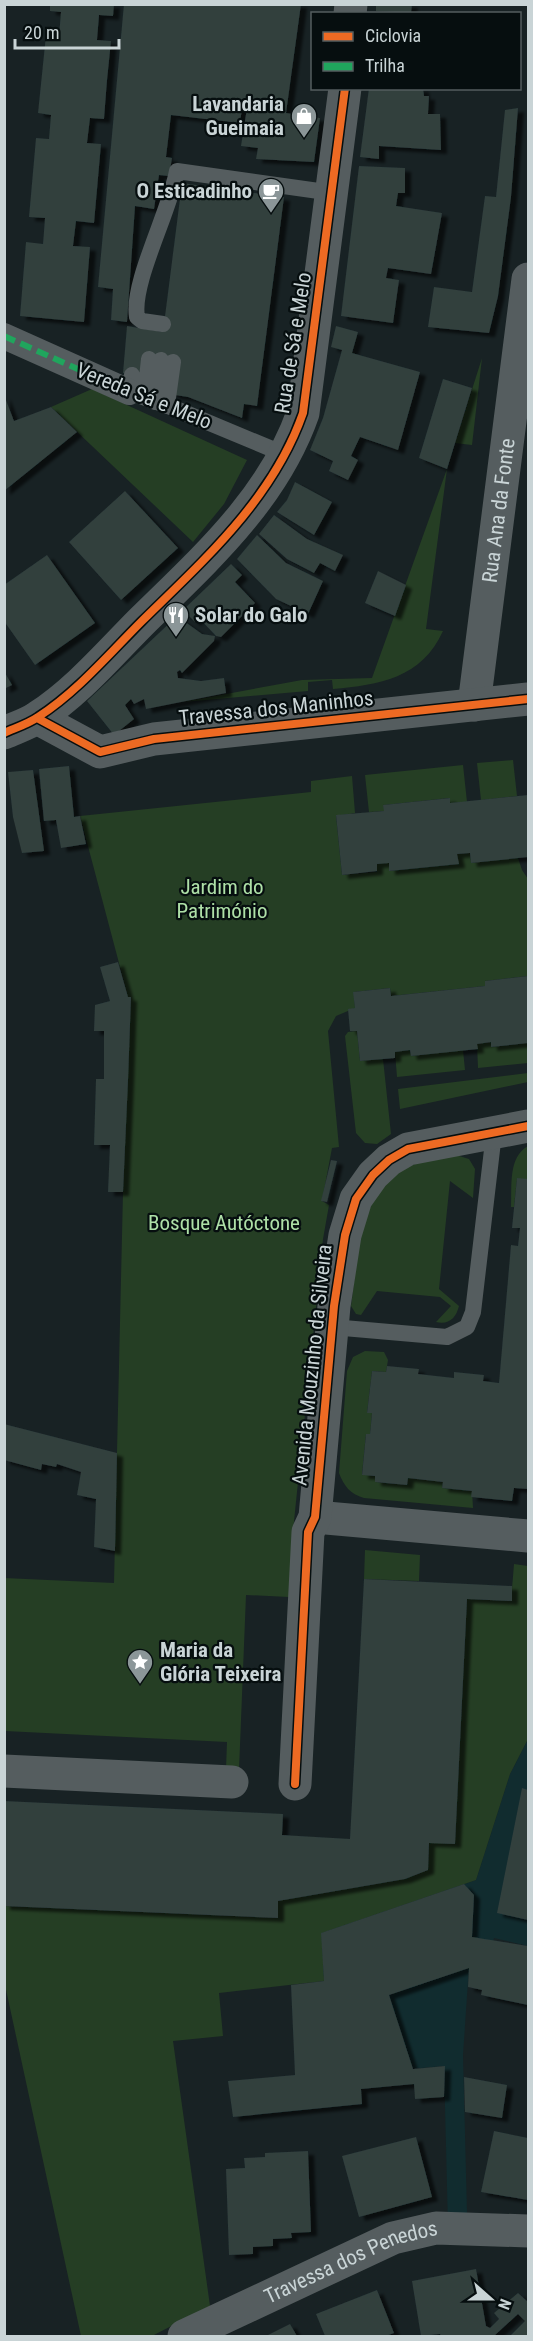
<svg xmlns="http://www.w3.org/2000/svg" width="533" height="2341" font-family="'Roboto Condensed',sans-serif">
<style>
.built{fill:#112c2f}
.green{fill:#253e24}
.building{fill:#303f3e;filter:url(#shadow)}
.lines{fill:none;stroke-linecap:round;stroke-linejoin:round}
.service{stroke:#555d5f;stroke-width:16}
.pedestrian{stroke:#555d5f;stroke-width:26}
.minor{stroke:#555d5f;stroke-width:33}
.quiet{stroke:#20a55d;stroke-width:6;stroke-dasharray:12 6;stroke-linecap:butt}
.cycleway-casing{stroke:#060e0f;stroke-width:11}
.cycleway{stroke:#ed6a23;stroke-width:8}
.labels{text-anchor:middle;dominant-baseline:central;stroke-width:4.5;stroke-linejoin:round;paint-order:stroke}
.poi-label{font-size:21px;font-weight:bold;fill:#c9d4d6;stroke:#060e0f;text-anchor:end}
.street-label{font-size:21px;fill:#c9d4d6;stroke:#060e0f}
.park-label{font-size:21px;fill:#aee0a7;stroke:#060e0f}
</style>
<defs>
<filter id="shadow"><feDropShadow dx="6" dy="4" stdDeviation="1.5" flood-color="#0009"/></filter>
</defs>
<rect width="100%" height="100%" fill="#182224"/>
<path class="built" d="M528,1739V1946L494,1938L493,1942L471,1937L463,2055L467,2213L448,2227L444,2066L328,2076L321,1933L476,1880L510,1774Z"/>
<path class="green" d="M482,358L472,445L455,443Z
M92,389L247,460L224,504L193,542L51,407Z
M447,469L426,629L443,631C422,678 379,685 333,689L332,680L308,682V691L183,702L302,680L372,678Z
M513,760L517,796L481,800L477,763Z
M463,765L467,802L450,803L449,798L384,805V811L369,812L365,775Z
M352,776L355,813L336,816L342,875L377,872V864L389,863L390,871L458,864L457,854L470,853L471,863L518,858L522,870L528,879V976L485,981V986L391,996L390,988L354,992L355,1008L336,1016L328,1031L339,1147L332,1148L322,1201L329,1205L323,1239L293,1531L289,1597L246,1595L239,1770L226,1769L227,1742L5,1731L4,1578L114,1583L123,1192L131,998L128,997L80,816L311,792V781Z
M357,1031L360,1061L383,1059L391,1134L377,1144L365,1143L356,1133L345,1036L348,1032Z
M491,1042L492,1047L528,1043V1063L478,1068L477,1044Z
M410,1050L411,1056L463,1050L465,1070L397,1077L395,1052Z
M528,1073V1082L400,1109L398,1089Z
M528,1146V1179H517L514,1207H511C512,1186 508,1157 528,1146Z
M456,1155L469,1159L475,1169L473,1198L450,1181L439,1289L459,1306C456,1318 449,1325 436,1322L451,1306L440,1297L377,1291L361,1315L356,1314L351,1306C358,1258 358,1183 415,1164C428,1160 442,1158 456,1155Z
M365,1351L384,1352L388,1360L386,1372L372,1371L367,1413H372L370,1434H366L362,1474L375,1476V1482L407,1485L408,1478L443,1482L442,1488L472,1491L473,1508L364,1498C350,1494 344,1486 339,1473L347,1371L353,1357Z
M365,1550L420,1555L419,1581L364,1579Z
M514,1564L528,1566V1739L510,1774L476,1880L322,1933L324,1981L219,1993L223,2036L173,2041L210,2306L152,2336H81L5,1985L4,1906L277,1918L278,1901L405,1879L428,1870L429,1843H455L467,1599L511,1601Z"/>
<path class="building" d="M50,4H114L113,16L99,15L97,40L111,41L107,80L104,119L90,118L87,143L101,144L94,223L76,221L73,246L90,247L84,322L20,316L26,242L43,244L45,218L29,217L36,138L49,139L51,115L38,113L46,35L59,36L61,12L50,11Z
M124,4H301L286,113L320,118L314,162L256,159L258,148L241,146L247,108H242L240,123L171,115L166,157L172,158L169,176L159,175L154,209L135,206L127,322L111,320L113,289L98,287Z
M376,4H412L411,13L376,11Z
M369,88H423L424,96H429L428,114H440L441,150L379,146V159L360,157Z
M518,108L511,197L498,296L489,333L428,327L434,287L472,292L485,196L496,197L505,110Z
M359,166L405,168V193H398L396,206L442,213L431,274L388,268L386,278L399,280L393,323L341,316Z
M182,183L284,197L257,406L244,404L242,418L188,397L175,395L141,376L123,373L127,326L163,332Z
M336,326L358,332L352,353L420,372L398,450L360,437L351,456L358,460L348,480L329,471L333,461L310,450L323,418L342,350L331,347Z
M443,379L472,388L447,469L419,458Z
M4,395L14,421L51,407L77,432L4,491Z
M295,482L332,502L314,535L277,512L287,500Z
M125,491L178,548L121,600L69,542Z
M274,515L307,539L343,555L335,571L320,563L314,573L287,559L259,534Z
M257,535L286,563L323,581L308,614L276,599L237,559Z
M47,555L95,623L35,665L4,621V585Z
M231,564L242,575L235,582L255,603L221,637L216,636L199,618L195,622L183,610Z
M378,571L406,585L395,616L365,603Z
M177,616L202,634L215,636L214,641L182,673L180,670L177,672L178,678L201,681L224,678L226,693L146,709L144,699L134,704L131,699L125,705L134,719L114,735L87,701Z
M4,671L12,685L4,689Z
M69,766L74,817L80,816L86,844L61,848L56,820L44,821L39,769Z
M33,770L44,851L22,853L13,817L8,772Z
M528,795V857L471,863L470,853L457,854L459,864L389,871V863L377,864V871L342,875L336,815L384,811L383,805L450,798V803Z
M118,962L128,997H131L128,1080L123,1192H108L110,1145H94L96,1079H104V1031H94L95,1005L110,1001L100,967Z
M528,976V1043L491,1047V1042L477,1044L478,1049L411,1056L410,1050L395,1052V1058L360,1061L357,1031H350L348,1009L355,1008L353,992L390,988L391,996L485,986V981Z
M331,1160L337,1161L327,1202L321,1201Z
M517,1178L528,1179V1489L514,1488L512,1501L471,1497L472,1491L442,1488L443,1482L408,1478L407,1485L375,1482V1476L362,1475L366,1434H370L372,1413H367L372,1371L386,1372L387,1366L419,1369L418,1374L454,1378V1372L484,1375L483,1381L499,1383L511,1245L518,1246L520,1228H512Z
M4,1424L117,1453L115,1551L94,1547L96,1499L77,1495L81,1472L57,1464L56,1467L42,1464L41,1470L4,1460Z
M364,1579L512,1586V1601L467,1599L455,1844L429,1843L428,1870L405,1879L278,1901V1918L4,1906V1801L283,1814L282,1835L350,1839Z
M522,1788L528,1790V1920L497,1913Z
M464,1884L474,1895L472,1937L528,1946V2005L481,1995L482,1990L468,1987L469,1968L389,1995L413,2069L445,2066L444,2097L415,2099L414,2084L361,2089L362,2104L233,2117L228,2081L295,2075L291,1985L324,1981L321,1933Z
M464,2077L507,2085L502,2118L465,2112Z
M494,2131L528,2138V2200L481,2192Z
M416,2137L432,2197L359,2217L342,2156Z
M308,2151L311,2232L291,2233L292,2238L273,2239V2246L253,2247V2254L229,2255L226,2169L245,2168L244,2158L265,2157V2153Z
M476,2269L486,2326L490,2328L499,2319L494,2313L518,2293L528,2302V2336H510L525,2321L518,2314L494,2336H441L440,2334L421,2336L412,2281Z
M377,2290L394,2333L386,2336H325L316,2314Z
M290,2324L297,2336H266Z"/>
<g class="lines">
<path class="service" d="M163,324L142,321L137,317C131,283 170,211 177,171L333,193
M132,375L129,392L176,409L284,454
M145,397L149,359
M155,402L161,360
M167,405L173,362
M332,1327L447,1337L467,1327L473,1312L494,1133"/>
<path class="pedestrian" d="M4,336L129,392"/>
<g class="minor">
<path d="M350,14L351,4"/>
<path id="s1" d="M474,705L528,279"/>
<path d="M37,718L100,752L154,739L528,699"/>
<path d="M4,733C15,728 28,724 38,717C77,692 109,654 142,621C204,560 273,499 303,413L345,88"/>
<path d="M315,1517L528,1536"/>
<path d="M4,1771L232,1782"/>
<path d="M295,1784L308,1532L315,1517L334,1306L345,1235L356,1199L373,1175L389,1160L408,1149L528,1126"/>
<path id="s2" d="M184,2336L393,2238L436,2228L528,2231"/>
</g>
<path class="quiet" d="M4,336L129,392"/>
<g class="cycleway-casing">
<path id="cycleway" d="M37,718L100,752L154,739L528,699
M4,733C15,728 28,724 38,717C77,692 109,654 142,621C204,560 273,499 303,413L345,88
M295,1784L308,1532L315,1517L334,1306L345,1235L356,1199L373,1175L389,1160L408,1149L528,1126"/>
</g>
<use href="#cycleway" class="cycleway"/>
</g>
<defs>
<g id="shop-pin" transform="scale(1.35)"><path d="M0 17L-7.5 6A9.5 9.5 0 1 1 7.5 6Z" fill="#8b9698" stroke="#060e0f"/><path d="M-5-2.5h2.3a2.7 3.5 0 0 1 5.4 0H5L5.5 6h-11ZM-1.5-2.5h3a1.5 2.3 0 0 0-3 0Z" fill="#fff"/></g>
<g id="cafe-pin" transform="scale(1.35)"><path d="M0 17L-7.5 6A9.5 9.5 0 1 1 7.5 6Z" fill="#8b9698" stroke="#060e0f"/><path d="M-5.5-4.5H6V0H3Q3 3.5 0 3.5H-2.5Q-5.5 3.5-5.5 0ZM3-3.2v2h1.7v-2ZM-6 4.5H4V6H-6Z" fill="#fff"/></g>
<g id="restaurant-pin" transform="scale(1.35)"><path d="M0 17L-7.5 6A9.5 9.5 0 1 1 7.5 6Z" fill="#8b9698" stroke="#060e0f"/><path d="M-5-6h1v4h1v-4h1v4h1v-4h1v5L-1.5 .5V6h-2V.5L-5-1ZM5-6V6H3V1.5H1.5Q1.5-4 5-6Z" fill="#fff"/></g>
<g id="sight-pin" transform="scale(1.35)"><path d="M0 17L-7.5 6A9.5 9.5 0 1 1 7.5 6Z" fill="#8b9698" stroke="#060e0f"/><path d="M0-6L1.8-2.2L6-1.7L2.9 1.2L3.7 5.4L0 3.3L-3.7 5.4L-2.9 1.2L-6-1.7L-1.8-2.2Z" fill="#fff"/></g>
</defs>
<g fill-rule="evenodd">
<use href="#shop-pin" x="304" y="116"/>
<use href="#cafe-pin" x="271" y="191"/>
<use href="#restaurant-pin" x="176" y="615"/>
<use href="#sight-pin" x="140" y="1662"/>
</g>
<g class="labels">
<g class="poi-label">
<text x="284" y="104">Lavandaria<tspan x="284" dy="24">Gueimaia</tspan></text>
<text x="252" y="191">O Esticadinho</text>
<text x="195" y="615" text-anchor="start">Solar do Galo</text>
<text x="160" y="1650" text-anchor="start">Maria da<tspan x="160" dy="24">Glória Teixeira</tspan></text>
</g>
<g class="street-label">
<text transform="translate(293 343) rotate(-81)">Rua de Sá e Melo</text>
<text transform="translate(144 396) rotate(22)">Vereda Sá e Melo</text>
<text stroke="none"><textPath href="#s1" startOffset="196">Rua Ana da Fonte</textPath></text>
<text transform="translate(276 708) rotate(-6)">Travessa dos Maninhos</text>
<text transform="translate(312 1365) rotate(-84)">Avenida Mouzinho da Silveira</text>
<text stroke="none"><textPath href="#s2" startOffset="183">Travessa dos Penedos</textPath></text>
</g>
<g class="park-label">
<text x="222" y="887">Jardim do<tspan x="222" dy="24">Património</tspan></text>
<text x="224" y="1223">Bosque Autóctone</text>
</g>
</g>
<rect width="533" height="2341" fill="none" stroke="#c9d4d6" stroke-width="12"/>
<rect x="311" y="12" width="210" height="78" fill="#060e0f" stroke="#545d5f" stroke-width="1.5"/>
<rect x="323" y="32" width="30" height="9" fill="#ed6a23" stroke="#545d5f" stroke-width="1.5"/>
<text x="365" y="42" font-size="18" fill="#c9d4d6">Ciclovia</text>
<rect x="323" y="62" width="30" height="9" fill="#20a55d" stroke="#545d5f" stroke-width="1.5"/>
<text x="365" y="72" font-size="18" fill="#c9d4d6">Trilha</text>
<g transform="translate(491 2299) rotate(111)" stroke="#060e0f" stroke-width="4.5" paint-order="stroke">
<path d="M0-4.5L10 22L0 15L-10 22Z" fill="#c9d4d6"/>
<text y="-9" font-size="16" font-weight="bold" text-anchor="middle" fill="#c9d4d6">N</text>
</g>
<path d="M15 39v9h104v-9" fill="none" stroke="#c9d4d6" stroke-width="3"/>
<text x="24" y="39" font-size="18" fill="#c9d4d6" stroke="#060e0f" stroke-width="4.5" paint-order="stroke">20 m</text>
</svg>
